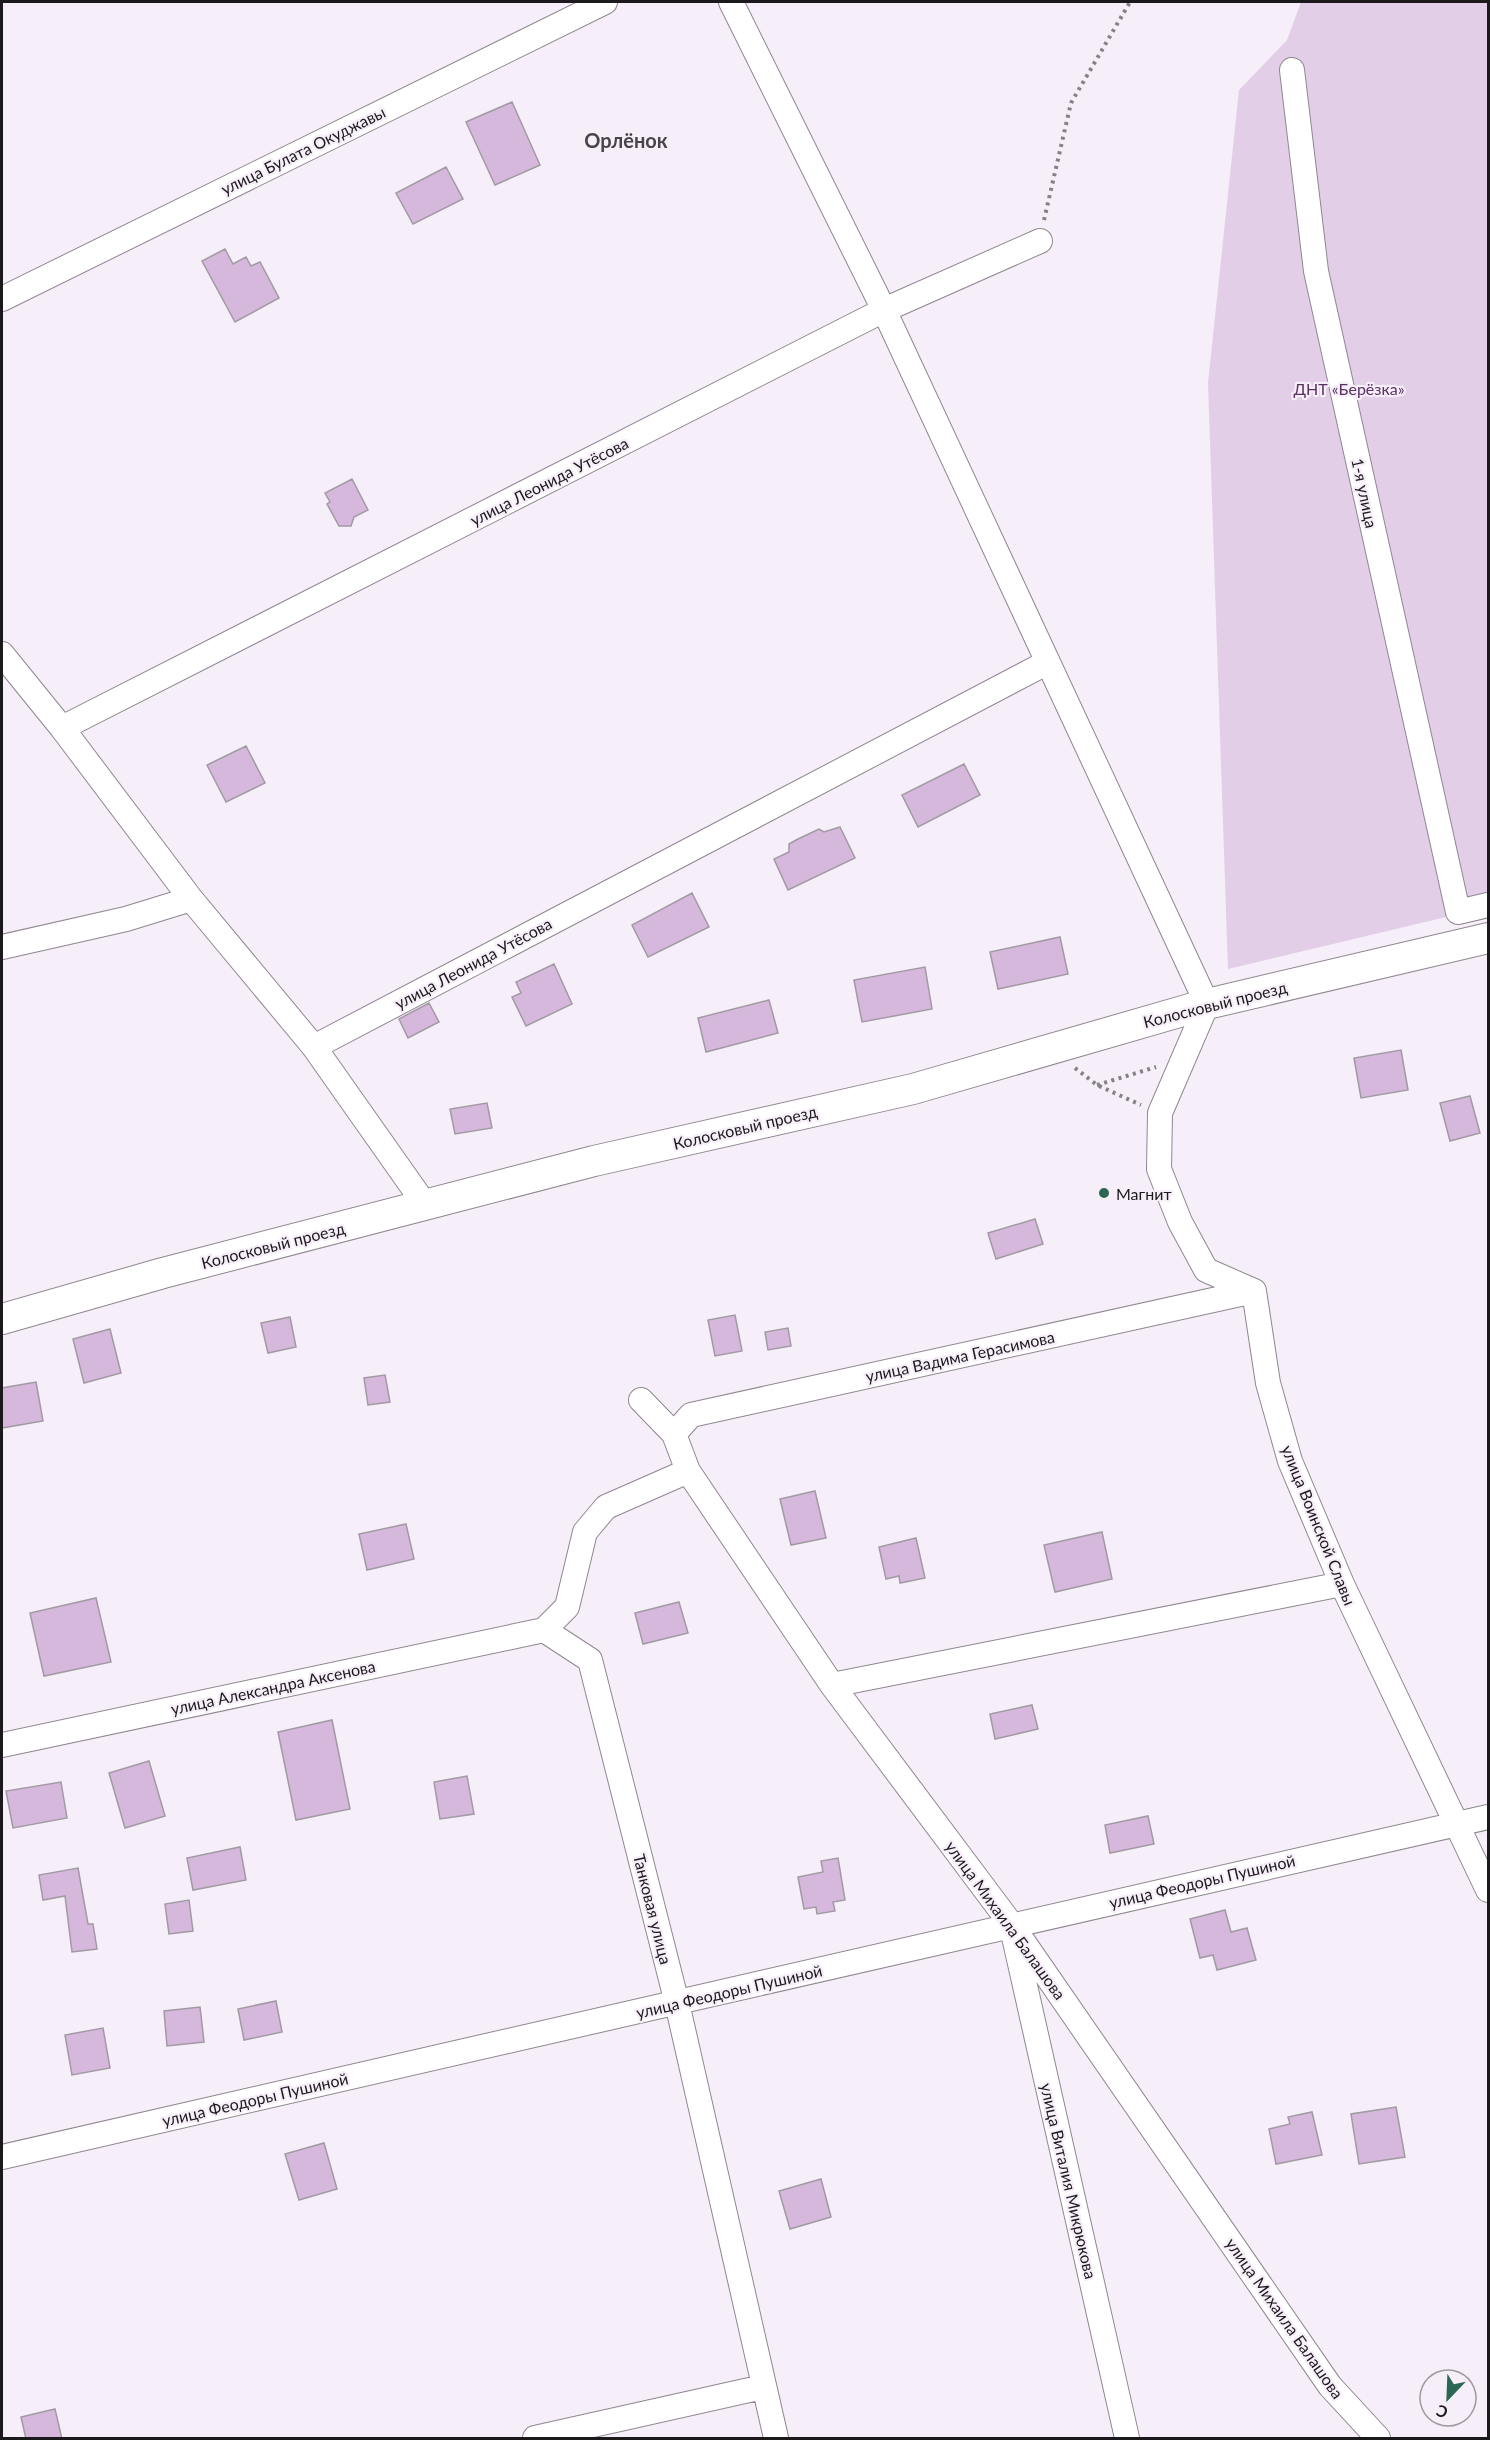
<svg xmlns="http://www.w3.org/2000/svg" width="1490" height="2440" font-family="Lato,sans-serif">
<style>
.green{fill:#e3cee8}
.building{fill:#d6b8dc;stroke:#a19aa3;stroke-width:1.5}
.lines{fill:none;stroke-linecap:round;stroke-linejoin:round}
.minor-casing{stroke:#8f8790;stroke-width:26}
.tertiary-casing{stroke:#8f8790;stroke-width:32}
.path{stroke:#868188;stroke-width:4;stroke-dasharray:3 4.5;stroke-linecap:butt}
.minor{stroke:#fff;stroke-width:24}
.tertiary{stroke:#fff;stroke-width:30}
.poi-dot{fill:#2b6752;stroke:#f6eef8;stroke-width:2}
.labels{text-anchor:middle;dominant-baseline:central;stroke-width:4.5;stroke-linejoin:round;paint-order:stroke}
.street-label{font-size:16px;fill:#1c191d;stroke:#f6eef8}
.park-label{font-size:16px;fill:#593261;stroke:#f6eef8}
.poi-label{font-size:16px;fill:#1c191d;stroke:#f6eef8;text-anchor:start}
.quarter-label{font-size:20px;font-weight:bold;fill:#49434b;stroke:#f6eef8}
</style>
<rect width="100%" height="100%" fill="#f6eef8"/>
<path class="green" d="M1301,2H1488V907L1228,969L1208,383L1239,90L1287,40Z"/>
<path class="building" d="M512,102L540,165L495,185L466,122Z
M446,167L463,199L413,224L396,193Z
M225,249L233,264L246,257L251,266L260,262L279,298L235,322L202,261Z
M352,479L368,510L354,517L351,526H339L327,504L330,502L325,493Z
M246,746L265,783L226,802L207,765Z
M964,764L980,795L918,827L902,795Z
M840,827L855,858L788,890L774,859L789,852V844L798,839L819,829L824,832Z
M692,893L709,927L648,957L632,925Z
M1060,937L1068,974L998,989L990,952Z
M554,964L572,1004L526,1026L512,997L521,993L516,982Z
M925,967L932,1009L862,1022L854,980Z
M769,1000L778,1033L706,1052L698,1018Z
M429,1003L439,1022L408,1038L399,1019Z
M1401,1050L1408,1090L1361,1098L1354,1058Z
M1470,1096L1480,1133L1450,1141L1440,1103Z
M487,1103L492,1128L455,1134L450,1109Z
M1035,1219L1043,1244L996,1259L988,1233Z
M735,1315L742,1351L715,1356L708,1320Z
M290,1317L296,1347L268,1353L261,1323Z
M788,1328L791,1346L768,1350L765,1332Z
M110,1329L121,1373L84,1383L73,1339Z
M385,1375L390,1402L368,1405L364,1378Z
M36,1382L43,1421L2,1428V1388Z
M815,1491L826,1538L791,1545L780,1499Z
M406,1524L414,1559L367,1570L359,1534Z
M1102,1532L1112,1579L1055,1592L1044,1545Z
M916,1538L925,1578L900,1583L899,1576L886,1579L879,1547Z
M96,1598L111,1662L44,1676L30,1613Z
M679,1602L688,1633L643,1644L635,1613Z
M1032,1705L1038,1729L995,1739L990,1714Z
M332,1720L350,1809L296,1820L278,1732Z
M149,1761L165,1816L125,1828L109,1773Z
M467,1776L474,1814L440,1819L434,1782Z
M61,1782L67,1818L13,1828L6,1791Z
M1148,1816L1154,1844L1110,1853L1105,1825Z
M240,1847L246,1880L193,1890L187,1858Z
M838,1858L845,1900L833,1902L835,1911L817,1914L816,1907L804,1909L798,1877L823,1872L821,1861Z
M78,1868L88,1924H93L97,1949L72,1952L65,1896L43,1900L39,1875Z
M189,1900L193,1931L169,1934L165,1904Z
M1225,1910L1231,1932L1247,1928L1256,1960L1217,1970L1213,1955L1200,1958L1190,1919Z
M276,2001L282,2032L244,2040L238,2009Z
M200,2007L204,2042L167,2046L164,2011Z
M103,2028L110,2068L72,2075L65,2035Z
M1396,2107L1405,2157L1359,2164L1351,2114Z
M1312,2112L1322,2155L1276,2164L1269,2129L1290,2124L1288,2117Z
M324,2143L337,2189L299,2200L285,2154Z
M821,2179L831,2217L790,2229L779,2191Z
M55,2409L62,2439H26L21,2417Z"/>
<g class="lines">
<g class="minor-casing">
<path id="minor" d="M731,2L884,310L1207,1004L1160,1113L1159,1169L1180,1222L1206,1270L1254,1291
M1292,70L1316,271L1458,912L1488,905
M2,299L605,2
M2,654L62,728L191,899L314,1047L426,1206
M62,728L884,310L1040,241
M2,947L126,919L191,899
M314,1047L1048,662
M1254,1291L1268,1383L1290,1461L1342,1584L1488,1890
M641,1400L674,1434L688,1471L832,1685L1011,1924L1330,2386L1378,2438
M674,1434L691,1415L1254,1291
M688,1471L606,1507L585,1532L567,1607L544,1630L590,1660L677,2003L776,2438
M832,1685L1342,1584
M2,1745L544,1630
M1014,1937L1127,2438
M2,2157C497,2044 993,1929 1488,1817
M535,2438L763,2387"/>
</g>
<g class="tertiary-casing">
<path id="tertiary" d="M2,1319L163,1273L594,1161L913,1089L1207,1004L1488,938"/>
</g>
<path class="path" d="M1044,220L1071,103L1130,2
M1075,1068L1097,1085L1141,1105
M1097,1085L1156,1067"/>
<use href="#minor" class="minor"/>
<use href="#tertiary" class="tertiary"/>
</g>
<circle class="poi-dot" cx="1104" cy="1193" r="6"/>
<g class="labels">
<g class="street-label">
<text transform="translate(303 150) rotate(-26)">улица Булата Окуджавы</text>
<text transform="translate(549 481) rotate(-27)">улица Леонида Утёсова</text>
<text transform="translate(1365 493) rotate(78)">1-я улица</text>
<text transform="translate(473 963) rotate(-28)">улица Леонида Утёсова</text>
<text transform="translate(1215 1004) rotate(-14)">Колосковый проезд</text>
<text transform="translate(745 1127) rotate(-13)">Колосковый проезд</text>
<text transform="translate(273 1245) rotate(-14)">Колосковый проезд</text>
<text transform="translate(960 1356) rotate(-12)">улица Вадима Герасимова</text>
<text transform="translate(1319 1525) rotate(68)">улица Воинской Славы</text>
<text transform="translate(273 1687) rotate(-12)">улица Александра Аксенова</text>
<text transform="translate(1202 1881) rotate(-13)">улица Феодоры Пушиной</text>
<text transform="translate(653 1909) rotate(76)">Танковая улица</text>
<text transform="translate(1006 1920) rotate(54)">улица Михаила Балашова</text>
<text transform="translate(729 1991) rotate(-13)">улица Феодоры Пушиной</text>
<text transform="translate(255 2099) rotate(-13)">улица Феодоры Пушиной</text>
<text transform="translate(1069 2181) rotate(77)">улица Виталия Микрюкова</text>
<text transform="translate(1285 2318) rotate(55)">улица Михаила Балашова</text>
</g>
<g class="park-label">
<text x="1349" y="388">ДНТ «Берёзка»</text>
</g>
<g class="poi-label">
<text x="1116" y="1193">Магнит</text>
</g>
<g class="quarter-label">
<text x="626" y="140">Орлёнок</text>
</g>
</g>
<rect width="1490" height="2440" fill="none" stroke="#1c191d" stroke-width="6"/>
<g transform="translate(1448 2398) rotate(203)"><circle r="28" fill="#f6eef8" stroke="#9f99a0" stroke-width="1.5"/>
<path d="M0-4.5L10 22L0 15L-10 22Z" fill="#2b6752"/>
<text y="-9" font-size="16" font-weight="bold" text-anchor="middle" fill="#1c191d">С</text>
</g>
</svg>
